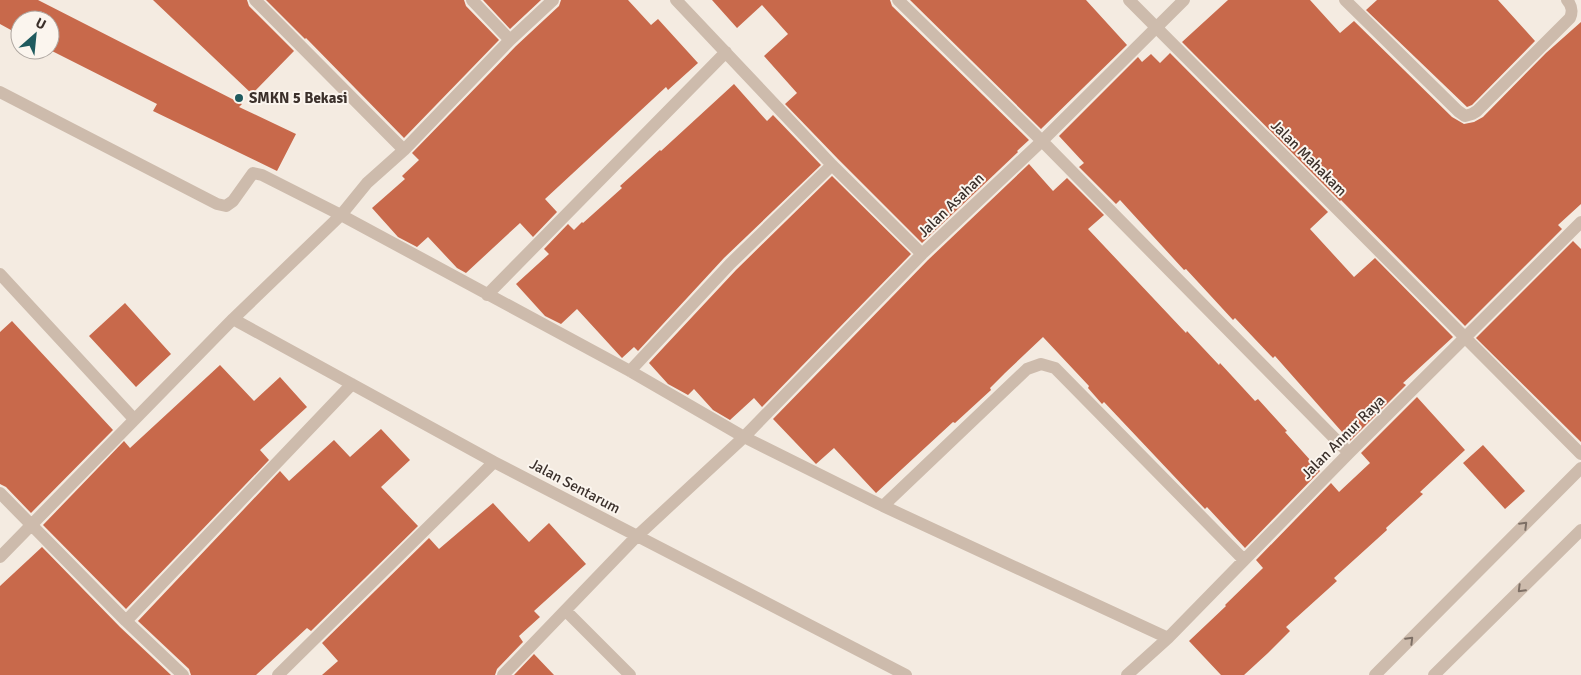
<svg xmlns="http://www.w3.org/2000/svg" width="1581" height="675" font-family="Signika,sans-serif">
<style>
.building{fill:#c8694b}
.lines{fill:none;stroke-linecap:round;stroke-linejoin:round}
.street{stroke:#cdbbac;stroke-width:12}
.oneway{stroke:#7d6f65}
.poi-dot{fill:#1f5a5e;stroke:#fbf5ee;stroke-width:2}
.labels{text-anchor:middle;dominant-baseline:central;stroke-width:4;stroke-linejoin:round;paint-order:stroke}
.poi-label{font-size:15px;font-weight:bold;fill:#3b302b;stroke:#fbf5ee;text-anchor:start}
.street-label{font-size:15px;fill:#3b302b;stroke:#fbf5ee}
</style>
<rect width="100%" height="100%" fill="#f4ebe1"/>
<path class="building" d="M0,0H38L242,104L239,107L296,134L277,171L153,111L157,104L50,50V20H20V35L0,24Z
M153,0H247L249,6L294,51L252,94Z
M266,0H464L466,6L499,40L404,138L306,38L305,39Z
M483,0H541L510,29Z
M561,0H628L651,25L658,19L698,63L668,90L666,87L545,199L557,212L533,237L520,223L466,273L457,268L428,237L417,247L398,237L372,208L405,179L402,176L419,160L412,153L516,46L559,6Z
M712,0H890L892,6L1029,140L1017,151L1018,152L922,243L838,159L785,104L797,93L764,56L788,34L762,5L737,28Z
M910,0H1086L1127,45L1041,129Z
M1228,0H1310L1340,33L1354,21L1452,117L1464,124L1474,122L1483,117L1546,53L1581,22V204L1558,225L1562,229L1465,326L1341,200L1340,201L1182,42Z
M1377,0H1498L1535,41L1472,105L1467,107L1366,10Z
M1170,53L1328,212L1310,229L1354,277L1375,258L1453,337L1403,383L1406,385L1350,441L1275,356L1273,358L1235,318L1233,320L1186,269L1184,270L1120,200L1116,204L1079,167L1084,163L1059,136L1138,57L1142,62L1151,54L1160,63Z
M734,84L767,121L773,115L821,165L724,258L638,351L634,347L622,358L621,357L577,309L561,324L545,316L516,284L549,254L544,249L568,224L574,230L582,222L583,223L622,188L620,186L660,150L661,151Z
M1029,164L1053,191L1067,178L1104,215L1088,229L1186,333L1187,331L1219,365L1220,363L1255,401L1258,399L1287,431L1285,432L1320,471L1245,548L1207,507L1205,509L1104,402L1102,404L1088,388L1089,386L1043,337L1005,373L990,388L991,390L955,423L953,422L876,493L834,448L816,464L773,419L928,260Z
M832,176L911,254L762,407L754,398L730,420L713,410L694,389L688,395L668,384L649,363L736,270Z
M1573,241L1581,249V442L1476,338Z
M125,303L171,354L136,387L89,336Z
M12,321L113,430L31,513L6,487L0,484V332Z
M220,365L254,401L280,377L307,407L260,450L269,460L126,609L43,525L124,441L130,448Z
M1417,397L1465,450L1420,492L1423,494L1386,528L1387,530L1334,578L1337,581L1286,627L1290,631L1268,653L1244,675H1221L1189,641L1226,606L1225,605L1263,568L1256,560L1331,483L1339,492L1370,463L1361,453Z
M381,429L410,460L381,487L418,526L311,631L307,628L256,675H191L189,669L138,621L280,471L289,481L334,440L350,457Z
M1483,445L1525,491L1505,509L1463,463Z
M493,503L529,542L549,523L586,564L534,611L540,617L519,636L523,642L497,669L495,675H322L338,661L322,643L429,538L439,549Z
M42,547L120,627L171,675H0V586Z
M534,654L554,675H514Z"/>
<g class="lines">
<path class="street" d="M255,0L404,150
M472,0L510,40
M676,0L832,165L922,254
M898,0L1042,141L1349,453
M1129,0L1581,454
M1345,0L1458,111L1465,116L1472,114L1477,111L1570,18C1573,11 1572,6 1567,0
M0,92L217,204L226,206L233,201L253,173L262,175L341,215L630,371L744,437L883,506L1168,638
M0,274L134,419
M487,295L726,52
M233,319L494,462L906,675
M630,371L730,264L832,165
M0,493L126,621L183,675
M883,506L1027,369L1041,364L1055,368L1244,560
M0,557L233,319L341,215L367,183L404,150L510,40L553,0
M566,611L630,675
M126,621L352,384
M278,675L494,462
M503,675L636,537L744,437L922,254L1042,141L1184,0
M1127,675L1168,638L1349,453L1581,222
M1375,675L1581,468
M1434,675L1581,530"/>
</g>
<defs><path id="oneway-chevron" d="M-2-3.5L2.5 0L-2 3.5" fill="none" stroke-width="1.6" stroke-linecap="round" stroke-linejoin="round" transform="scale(1.25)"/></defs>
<g class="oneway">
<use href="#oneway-chevron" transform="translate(1524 525) rotate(-45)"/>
<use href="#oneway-chevron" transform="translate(1521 589) rotate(135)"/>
<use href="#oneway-chevron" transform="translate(1410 640) rotate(-45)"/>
</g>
<circle class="poi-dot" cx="239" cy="98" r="5"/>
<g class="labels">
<g class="poi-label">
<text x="249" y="98">SMKN 5 Bekasi</text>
</g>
<g class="street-label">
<text transform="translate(1309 158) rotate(45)">Jalan Mahakam</text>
<text transform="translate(951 205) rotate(-44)">Jalan Asahan</text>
<text transform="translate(1343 437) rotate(-45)">Jalan Annur Raya</text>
<text transform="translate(575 486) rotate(28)">Jalan Sentarum</text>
</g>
</g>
<g transform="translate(35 35) rotate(27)"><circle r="24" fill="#fbf5ee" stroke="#aea6a0"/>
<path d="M0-4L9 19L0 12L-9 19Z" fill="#1f5a5e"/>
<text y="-8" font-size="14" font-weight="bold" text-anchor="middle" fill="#3b302b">U</text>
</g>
</svg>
